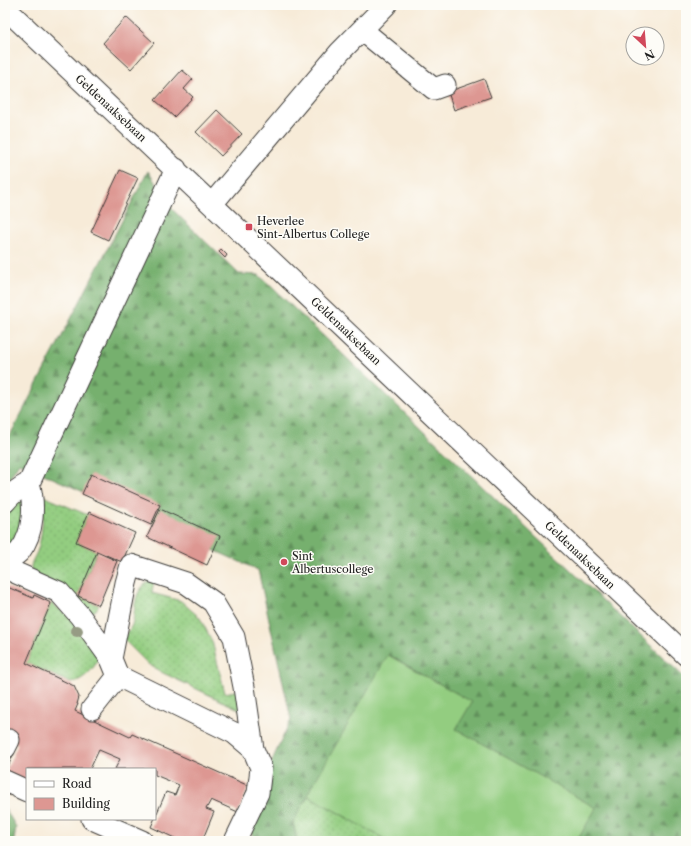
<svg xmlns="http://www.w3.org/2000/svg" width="691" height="846" font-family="'Libre Caslon Text',serif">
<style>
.grass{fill:url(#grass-dots);stroke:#58744e}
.forest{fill:url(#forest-firs);stroke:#496645}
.garden{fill:#93cd80;stroke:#58744e}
.building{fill:#dd9792}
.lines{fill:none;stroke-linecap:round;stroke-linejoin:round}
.minor-casing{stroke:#3d3b38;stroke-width:23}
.minor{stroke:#fff;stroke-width:21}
.tree{fill:#969b84}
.poi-dot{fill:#d1495b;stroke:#fdfcf7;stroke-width:1.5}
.labels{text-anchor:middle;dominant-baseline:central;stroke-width:3;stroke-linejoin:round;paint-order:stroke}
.street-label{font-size:11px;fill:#1c1c1c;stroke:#fdfcf7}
.poi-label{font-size:11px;fill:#1c1c1c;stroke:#fdfcf7;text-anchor:start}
</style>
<defs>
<pattern id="grass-dots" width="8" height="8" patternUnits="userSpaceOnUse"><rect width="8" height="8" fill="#93cd80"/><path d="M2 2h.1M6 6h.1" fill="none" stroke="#7eaf6e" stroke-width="1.8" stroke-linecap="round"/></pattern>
<pattern id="forest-firs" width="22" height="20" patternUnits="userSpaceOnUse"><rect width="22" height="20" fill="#76b06e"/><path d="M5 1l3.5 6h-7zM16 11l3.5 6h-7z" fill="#608e5a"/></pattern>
</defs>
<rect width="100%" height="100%" fill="#fdfcf7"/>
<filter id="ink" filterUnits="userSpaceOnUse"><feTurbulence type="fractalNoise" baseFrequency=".025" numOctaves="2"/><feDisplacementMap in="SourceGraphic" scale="8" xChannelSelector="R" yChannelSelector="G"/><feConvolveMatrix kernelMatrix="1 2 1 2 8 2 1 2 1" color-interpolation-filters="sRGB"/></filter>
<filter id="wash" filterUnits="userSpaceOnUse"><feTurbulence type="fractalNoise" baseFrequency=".012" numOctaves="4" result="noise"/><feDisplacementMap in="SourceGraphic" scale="16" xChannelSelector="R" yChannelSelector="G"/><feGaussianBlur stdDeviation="0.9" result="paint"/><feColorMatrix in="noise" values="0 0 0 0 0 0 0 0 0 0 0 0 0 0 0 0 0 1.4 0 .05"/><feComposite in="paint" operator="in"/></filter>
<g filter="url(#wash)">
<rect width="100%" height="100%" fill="#f7ebd8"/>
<path class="grass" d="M18,496L26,503L17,540L5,549V510Z
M43,496L88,515L76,542L97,551L78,596L99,605L96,610L93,612L88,611L31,570C30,562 36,556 38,549C43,532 43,514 43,496Z
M149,581H154L152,593L181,601L200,618L212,641L225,693L239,690L243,711L163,673L148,664L123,639C126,634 130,630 132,625C137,607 131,594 149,581Z
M51,603L75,620L96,650L98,661C90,672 85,679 71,683L26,663Z
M307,795L388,841H297L293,822Z"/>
<path class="forest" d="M148,171L172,209L239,274L259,275L686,679V841H577L595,808L456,729L471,702L389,655L293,822L297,841H255L245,820L291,719L258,570L19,463L5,486V445Z
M5,808L16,827L14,841H5Z"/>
<path class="garden" d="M388,655L472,702L456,729L596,808L577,841H388L307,795Z"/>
<g id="blocks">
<path class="building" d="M126,17L154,43L131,69L103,43Z
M182,70L193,79L184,89L193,97L174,117L155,100Z
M484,79L491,97L454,110L448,92Z
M217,110L242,134L221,156L196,132Z
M120,170L138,178L108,240L91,232Z
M221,249L227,255L225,258L219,252Z
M91,474L160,505L151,525L82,494Z
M160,509L220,536L207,565L147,537Z
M89,512L135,533L122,562L76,542Z
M97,552L117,561L99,605L78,596Z
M5,586L33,598L34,595L51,603L26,663L74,686L79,697L77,704H78L75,711L130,737L132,734L249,786L238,812L211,800L206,809L214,812L202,841H181L151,827L166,792L175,795L179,785L155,775V769H115L120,759L99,750L90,769H27V788L5,773L18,744L5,738V631L8,623L5,622Z"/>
</g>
</g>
<g filter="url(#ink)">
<use href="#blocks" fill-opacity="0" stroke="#3d3b38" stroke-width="1"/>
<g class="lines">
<g class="minor-casing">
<path id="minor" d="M5,8L686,655
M362,30L434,89L445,85
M212,204L340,52L386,5
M5,502C12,493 19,488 29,483
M5,563C10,559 16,555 20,551C34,533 35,504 29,483L176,169
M5,568L59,592L80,616L111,659L118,676L234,733L253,749
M111,659L126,583L131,565L186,583L213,602L234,637L244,687L253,749L261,768L258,793L235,841
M92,709L118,676
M5,748L9,740
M5,781L27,791
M92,819L142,841"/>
</g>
<use href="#minor" class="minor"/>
</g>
<circle class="tree" cx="77" cy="631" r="6"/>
</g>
<g class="poi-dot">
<rect x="245" y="223" width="8" height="8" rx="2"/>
<circle cx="284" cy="562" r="4"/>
</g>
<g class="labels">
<g class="street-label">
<text transform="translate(111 108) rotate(43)">Geldenaaksebaan</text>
<text transform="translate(346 331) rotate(44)">Geldenaaksebaan</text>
<text transform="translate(580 555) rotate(44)">Geldenaaksebaan</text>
</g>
<g class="poi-label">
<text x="257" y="221">Heverlee<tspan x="257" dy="13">Sint-Albertus College</tspan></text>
<text x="292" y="556">Sint<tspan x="292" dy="13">Albertuscollege</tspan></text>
</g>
</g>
<rect width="691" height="846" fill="none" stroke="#fdfcf7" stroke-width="20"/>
<rect x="26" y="768" width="130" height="52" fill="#fdfcf7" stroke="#a3a29f"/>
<rect x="34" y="781" width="20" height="6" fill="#ffffff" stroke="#a3a29f"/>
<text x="62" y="788" font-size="12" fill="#1c1c1c">Road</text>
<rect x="34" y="798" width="20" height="12" fill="#dd9792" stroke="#a3a29f"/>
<text x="62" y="808" font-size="12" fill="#1c1c1c">Building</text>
<g transform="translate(645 46) rotate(154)"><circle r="19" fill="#fdfcf7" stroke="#a3a29f"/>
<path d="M0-3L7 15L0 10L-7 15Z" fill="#d1495b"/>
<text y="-6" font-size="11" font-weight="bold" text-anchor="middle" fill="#1c1c1c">N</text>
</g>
</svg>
